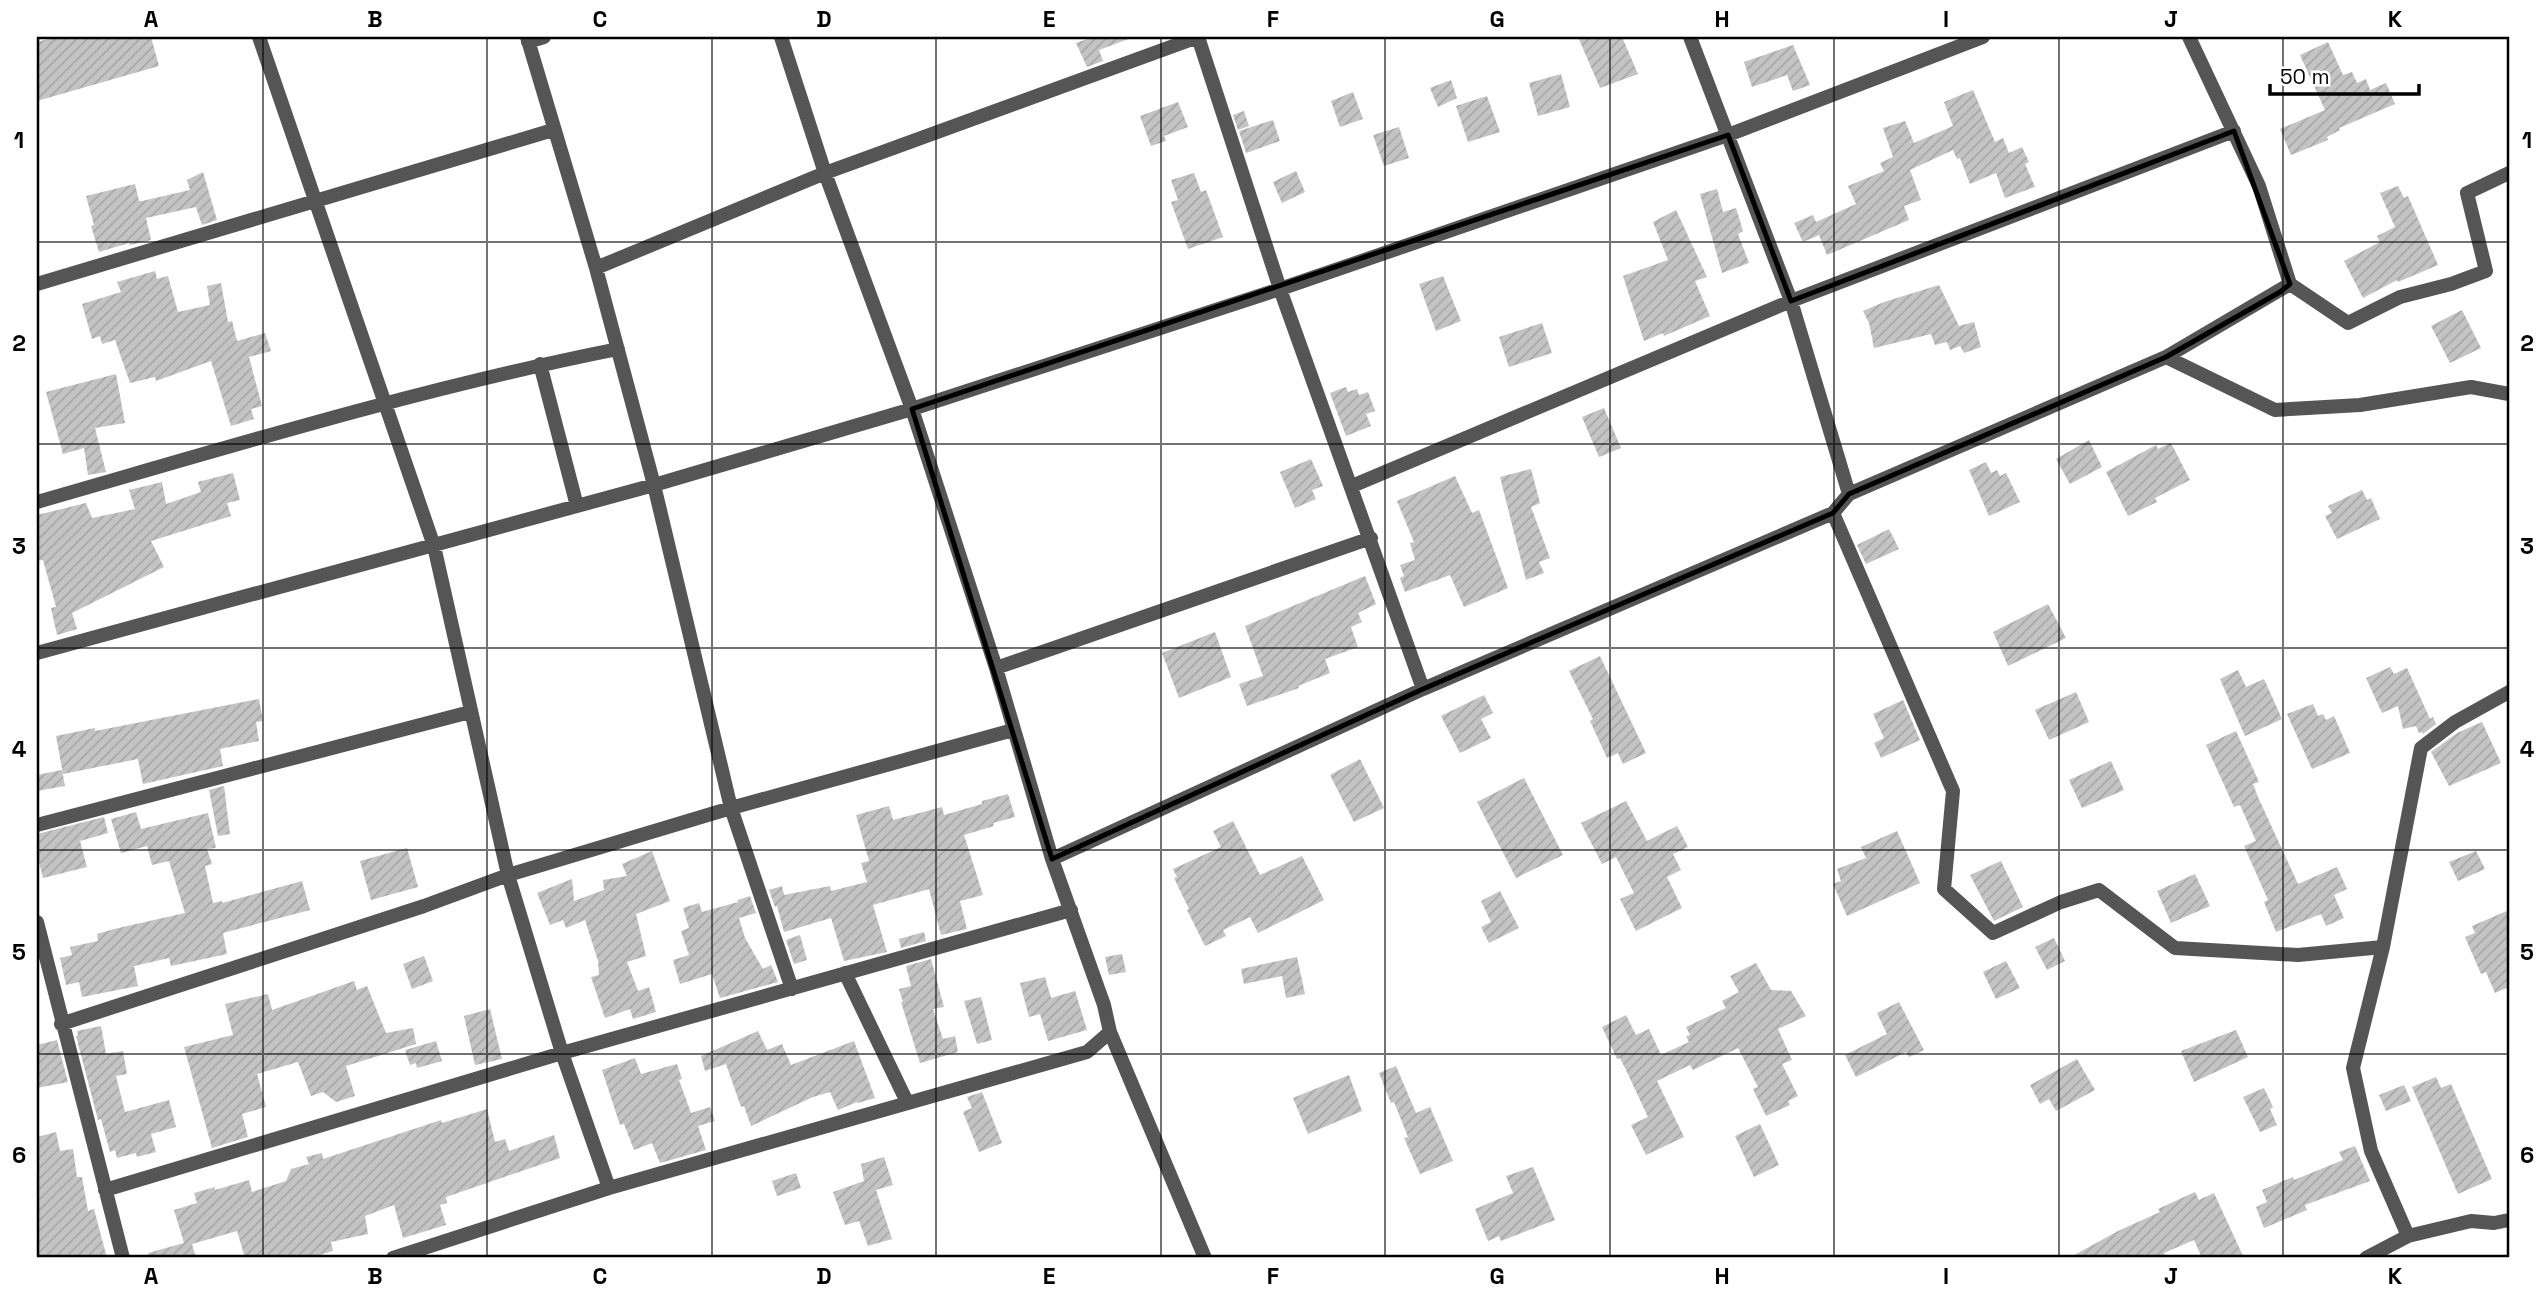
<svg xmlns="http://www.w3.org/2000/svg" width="2546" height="1295" font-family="'Space Grotesk',sans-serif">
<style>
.building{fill:url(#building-hatch)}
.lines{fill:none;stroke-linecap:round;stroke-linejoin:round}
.street{stroke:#555;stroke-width:14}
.marked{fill:none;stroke:#000;stroke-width:5;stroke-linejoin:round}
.grid{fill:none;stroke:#000;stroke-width:2;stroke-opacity:0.55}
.neatline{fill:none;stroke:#000;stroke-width:2.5}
.grid-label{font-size:23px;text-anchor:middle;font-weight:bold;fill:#000}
</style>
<defs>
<pattern id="building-hatch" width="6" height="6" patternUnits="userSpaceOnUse" patternTransform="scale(1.75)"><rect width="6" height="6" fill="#c4c4c4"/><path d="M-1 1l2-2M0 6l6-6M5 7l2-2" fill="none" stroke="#a7a7a7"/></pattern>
</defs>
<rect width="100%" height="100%" fill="#fff"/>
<path class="building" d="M55,37H151L159,66L37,101V42Z
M1093,37H1131V38L1099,50L1103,61L1087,67L1076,43Z
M1578,37H1622L1638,74L1600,88Z
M2328,42L2343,75L2352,72L2357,83L2366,79L2370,90L2386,83L2395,104L2339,128L2340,130L2327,137L2328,140L2291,155L2280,129L2325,110L2300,55Z
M1793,45L1810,85L1793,91L1787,75L1752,87L1744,62Z
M1561,74L1570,107L1538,116L1529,83Z
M1451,80L1457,98L1438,107L1430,88Z
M1973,90L1995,142L2003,138L2009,153L2022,147L2029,162L2025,164L2035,187L2005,198L1996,173L1970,184L1960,158L1957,159L1953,150L1910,170L1921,200L1904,206L1909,220L1827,255L1819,235L1803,242L1794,223L1813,215L1816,222L1856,204L1848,186L1884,171L1880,163L1893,157L1883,128L1905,121L1914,143L1953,126L1944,102Z
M1353,92L1363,119L1340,127L1331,101Z
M1487,96L1500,132L1468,142L1456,106Z
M1178,102L1188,127L1164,136L1166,141L1151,146L1140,116Z
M1244,111L1249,126L1238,130L1233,115Z
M1273,120L1280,141L1246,153L1239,131Z
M1399,127L1409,158L1384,166L1373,135Z
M1296,171L1305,192L1282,203L1273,182Z
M203,172L217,220L202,225L196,207L146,218L151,240L130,245L129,243L99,252L91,226L94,225L86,196L135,184L139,201H142L190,190L187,180Z
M1194,173L1201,192L1206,190L1223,237L1188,249L1171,202L1178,200L1171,180Z
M2398,186L2404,198L2408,196L2438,265L2398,282L2397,280L2363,298L2344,261L2380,242L2377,236L2395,227L2380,193Z
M1717,189L1723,212L1736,208L1743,231L1738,234L1749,263L1722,273L1700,194Z
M1676,210L1707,277L1695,281L1710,316L1664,336L1663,333L1644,341L1623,276L1668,260L1653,222Z
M155,271L157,279L168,276L178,312L210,305L207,286L221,283L228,322L232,321L237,341L265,333L271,351L249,357L262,406L251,409L254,419L231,426L211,361L156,381L155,377L130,383L115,340L102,344L100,336L92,339L82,304L121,292L117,282Z
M1443,276L1461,321L1436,331L1419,284Z
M1939,285L1959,326L1974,322L1981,347L1964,353L1960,346L1950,350L1947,342L1935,345L1931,334L1874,348L1869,323L1863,311L1884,302Z
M2462,310L2481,348L2450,363L2431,326Z
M1542,323L1552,353L1509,367L1499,337Z
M116,374L125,423L95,428L106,472L88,475L84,448L63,454L46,392Z
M1346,387L1348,392L1357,389L1359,395L1368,392L1375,411L1366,414L1371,426L1346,436L1330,393Z
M1604,408L1621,448L1599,457L1582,417Z
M2089,440L2102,467L2070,484L2056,459Z
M2171,443L2190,480L2155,498L2157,502L2128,516L2106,472L2156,445L2158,449Z
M1311,459L1323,486L1312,490L1316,499L1295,508L1280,472Z
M1986,462L1991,473L1997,470L2000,476L2006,473L2020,502L1989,516L1969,470Z
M1531,469L1540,503L1531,507L1550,558L1539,562L1544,573L1526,580L1500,477Z
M233,473L240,500L227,503L231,516L151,541L164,567L72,613L77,629L57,635L51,608L56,607L43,560L37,561V515L86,503L92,518L135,509L129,490L162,482L166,504L201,492L198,482Z
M1455,476L1472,513L1479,510L1508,588L1464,607L1450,575L1405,592L1400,578L1404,576L1400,565L1415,560L1410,543L1414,542L1397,501Z
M2362,490L2367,500L2371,498L2380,519L2337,539L2325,516L2332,513L2328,506Z
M1889,529L1899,549L1866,564L1857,545Z
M1365,576L1376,604L1358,613L1362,622L1351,627L1358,647L1325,659L1330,673L1298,686L1299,688L1247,706L1239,684L1263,676L1245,626Z
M2048,604L2066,638L2008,666L1993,632Z
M1215,632L1231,677L1179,698L1162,653Z
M1600,656L1646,753L1623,764L1618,753L1607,758L1590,721L1593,719L1569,671Z
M2390,667L2394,674L2407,668L2430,719L2433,717L2436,724L2423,734L2422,732L2419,733L2416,726L2403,729L2398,706L2382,713L2366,678Z
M2238,670L2246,687L2264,679L2282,719L2245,736L2220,679Z
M2076,692L2089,722L2049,740L2035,710Z
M1484,695L1493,713L1481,719L1491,738L1460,753L1441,716Z
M259,699L263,721L256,722L259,741L220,749L223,766L143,784L138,759L63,774L56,736L95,728V731Z
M1903,700L1920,740L1881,758L1874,743L1884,738L1873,714Z
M2313,704L2318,716L2323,714L2326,720L2334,716L2350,753L2312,769L2287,714Z
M2482,722L2501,763L2449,786L2431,752L2457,733Z
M2236,731L2259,782L2253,784L2258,797L2298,884L2337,867L2347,889L2334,895L2344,918L2326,926L2321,914L2276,932L2264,902L2268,900L2244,846L2256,841L2240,805L2234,807L2206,745Z
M1360,759L1384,808L1354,822L1330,775Z
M2111,761L2124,790L2082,808L2069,780Z
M62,770L65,786L37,791V775Z
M1524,778L1563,855L1516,878L1477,802Z
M224,786L230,834L218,836L209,790Z
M1008,794L1015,817L993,823L994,826L964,835L983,895L960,901L967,929L941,935L929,889L873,905L887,952L844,961L831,918L784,932L777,906L775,907L769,890L782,886L784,895L830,886L831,891L867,882L861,863L869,861L856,815L889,806L893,820L942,807L944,815L982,804V801Z
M1626,801L1647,841L1677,826L1688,847L1673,854L1681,870L1667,877L1682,908L1636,931L1620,899L1634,893L1616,857L1602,864L1581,823Z
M136,812L141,829L208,813L216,848L207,849L212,864L205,866L213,903L222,901V903L302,881L310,910L223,933L227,954L171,966L169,958L134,966L138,986L82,997L79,982L66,985L60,958L72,955L70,947L98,941L97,934L114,929L185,913L169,861L152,865L147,846L121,853L111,819Z
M104,817L108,833L80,841L87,867L43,878L37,854V834Z
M1233,821L1260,875L1302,856L1324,900L1258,933L1250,917L1223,930L1226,936L1205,946L1187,910L1189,909L1174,878L1177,877L1173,869L1221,847L1213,831Z
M1897,831L1920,883L1847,916L1833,884L1841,881L1837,869L1866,858L1861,847Z
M407,848L418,887L371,900L360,861Z
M652,851L670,901L636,914L646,956L627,962L638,991L649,987L656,1012L633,1019L630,1009L605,1018L591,977L599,975L598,961L585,920L566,928L563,920L550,925L537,893L572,879L574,901L604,890L603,880L627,876L622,864Z
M2476,851L2485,869L2458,881L2449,862Z
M2001,861L2023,907L1994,921L1970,875Z
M2195,874L2210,906L2171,923L2157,891Z
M1500,891L1519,928L1489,943L1481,927L1491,922L1481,901Z
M750,896L756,913L739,918L745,938L763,969L771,965L778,982L720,998L712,974L680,984L673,960L689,955L681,931L689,928L683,908L699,903L702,912L738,902V900Z
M2509,910V987L2495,993L2486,972L2481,974L2465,937L2475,933L2472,926Z
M924,932L926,941L901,948L899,939Z
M800,935L807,960L794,964L786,940Z
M2054,938L2065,961L2047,970L2035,947Z
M1122,954L1126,972L1109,975L1105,957Z
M424,956L433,981L412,989L403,964Z
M1297,957L1305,994L1286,998L1282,976L1244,984L1241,969Z
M931,959L944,1007L933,1009L943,1039L955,1036L958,1052L920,1063L901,1002H903L899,989L911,986L906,966Z
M2006,961L2020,988L1996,999L1983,972Z
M1756,963L1771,990L1791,991L1806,1016L1778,1029L1792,1060L1782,1064L1798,1096L1788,1101L1790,1105L1766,1116L1753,1089L1758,1087L1738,1048L1693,1070L1690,1065L1657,1081L1684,1137L1646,1155L1631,1125L1648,1117L1625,1068L1620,1058L1617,1059L1602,1027L1626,1015L1636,1035L1649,1029L1661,1055L1689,1042L1686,1036L1690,1035L1686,1027L1726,1008L1722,1001L1739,992L1730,976Z
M1045,977L1051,998L1075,991L1087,1030L1048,1041L1040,1014L1029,1017L1020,983Z
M354,981L357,990L367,986L386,1033L413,1028L416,1044L346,1066L355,1096L336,1102L323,1092L311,1096L298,1062L257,1074L266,1107L242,1114L248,1137L212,1148L184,1047L233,1035L225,1004L268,994L272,1010Z
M981,997L992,1040L977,1044L964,1001Z
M1899,1002L1924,1050L1909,1057L1906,1052L1856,1077L1845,1055L1887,1034L1877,1013Z
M490,1009L502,1059L475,1065L464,1016Z
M101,1026L106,1054L123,1051L127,1074L116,1076L125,1112L169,1100L176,1127L151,1134L156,1152L137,1157L136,1153L117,1158L115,1150L110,1152L101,1119L98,1120L76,1036H78L77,1031Z
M2236,1030L2248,1057L2194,1082L2181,1051Z
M758,1031L767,1050L782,1044L791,1065L854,1041L875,1098L858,1103L857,1102L838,1110L830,1092L813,1097L751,1126L744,1106L741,1107L726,1064L705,1071L701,1056Z
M57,1040L68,1082L37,1088V1045Z
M436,1041L442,1061L417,1068L416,1063L410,1065L405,1050Z
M635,1058L641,1074L677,1064L682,1079L679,1080L691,1113L710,1107L715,1121L698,1126L706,1150L660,1163L652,1143L634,1150L624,1124L620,1125L602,1070Z
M2077,1059L2095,1090L2056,1111L2049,1099L2040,1104L2030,1085Z
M1396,1066L1416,1113L1430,1107L1453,1161L1420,1174L1404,1138L1408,1137L1394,1102L1391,1103L1379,1073Z
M1349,1075L1362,1111L1308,1134L1293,1098Z
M2436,1077L2441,1088L2451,1084L2492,1179L2458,1194L2412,1087Z
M2404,1085L2411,1101L2386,1111L2379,1095Z
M2264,1088L2273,1107L2270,1109L2277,1125L2260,1132L2243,1097Z
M982,1092L1002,1143L979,1152L963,1112L972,1108L967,1097Z
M487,1109L495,1142L505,1139L509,1151L554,1135L560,1158L446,1197L447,1203L440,1205L446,1225L403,1238L394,1205L365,1216L368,1234L331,1242L333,1251L309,1258H245L237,1231L192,1244L196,1258H149L148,1253L184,1243L174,1210L197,1203L194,1193L215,1187V1190L249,1180L252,1192L286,1181L291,1169L309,1164L306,1157L322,1153L323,1159L441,1120L442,1123Z
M1760,1124L1779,1165L1754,1177L1735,1136Z
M56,1132L60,1151L73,1149L77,1177H82L88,1211L94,1209L107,1258H37V1137Z
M2355,1146L2370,1181L2305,1205L2307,1210L2264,1228L2256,1207L2267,1202L2262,1190L2293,1177L2294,1180L2343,1160L2339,1152Z
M884,1157L893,1185L876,1190L892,1239L868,1246L859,1221L845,1225L833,1192L864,1181L861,1164Z
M1533,1167L1555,1220L1501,1241L1499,1236L1488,1241L1475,1209L1513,1193L1506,1176Z
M796,1173L801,1188L777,1196L772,1181Z
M2195,1192L2199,1200L2214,1193L2244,1258H2202L2194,1240L2164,1253L2167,1258H2069L2118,1231L2160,1212L2158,1209Z"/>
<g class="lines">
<path class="street" d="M259,37L434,546L508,875L562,1053L609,1188
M527,37L596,268L654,485L731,808L792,989
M781,37L825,173L912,409L996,668L1052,859L1104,1005L1110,1032L1205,1258
M1198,37L1280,289L1423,689
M1690,37L1791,301L1849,494
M2189,37L2259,186L2290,284L2348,323L2400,297L2451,284L2486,271L2467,193L2509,173
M528,42L544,37
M596,268L825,173L1198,37
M37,284L553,130
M2166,357L2275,410L2360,405L2471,387L2509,394
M540,364L577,506
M1352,486L1791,301L2234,131
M37,502C229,447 421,388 618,349
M1833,513L1953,791L1944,889L1993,933L2061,902L2099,890L2175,948L2298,955L2383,947L2421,748L2455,722L2509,692
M37,653L654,485L912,409L1280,289L1728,135L1983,37
M996,668L1371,538
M37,825L470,712
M1052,859L1423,689L1833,513L1849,494L2166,357L2290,284
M37,922L123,1258
M845,973L907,1102
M61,1024L424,906L508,875L731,808L1013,730
M105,1190L562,1053L1071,910
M2408,1236L2471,1221L2494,1223L2509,1220
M393,1258L609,1188L1087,1052L1110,1032
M2366,1258L2408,1236L2371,1151L2353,1068L2383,947"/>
</g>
<path class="marked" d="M2234,131L2290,284L2280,292L2166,357L1849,494L1833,513L1423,689L1052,859L912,409L1728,135L1791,301Z"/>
<path class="grid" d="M263,37V1258M487,37V1258M712,37V1258M936,37V1258M1161,37V1258M1385,37V1258M1610,37V1258M1834,37V1258M2059,37V1258M2283,37V1258M37,242H2509M37,444H2509M37,648H2509M37,850H2509M37,1054H2509"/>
<rect width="2546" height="1295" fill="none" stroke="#ffffff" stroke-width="77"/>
<path d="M2270 84v10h149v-10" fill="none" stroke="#000000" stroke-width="3.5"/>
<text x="2280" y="84" font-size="21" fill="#000000" stroke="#ffffff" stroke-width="5" paint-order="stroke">50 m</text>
<rect x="38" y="38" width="2470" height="1218" class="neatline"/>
<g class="grid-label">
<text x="151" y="27">A</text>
<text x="375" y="27">B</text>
<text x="600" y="27">C</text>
<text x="824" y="27">D</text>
<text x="1049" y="27">E</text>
<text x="1273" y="27">F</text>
<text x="1497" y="27">G</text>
<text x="1722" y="27">H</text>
<text x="1946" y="27">I</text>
<text x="2171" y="27">J</text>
<text x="2395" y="27">K</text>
<text x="19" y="148">1</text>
<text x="2527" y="148">1</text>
<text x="19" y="351">2</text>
<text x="2527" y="351">2</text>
<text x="19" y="554">3</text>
<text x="2527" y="554">3</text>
<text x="19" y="757">4</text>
<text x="2527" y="757">4</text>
<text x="19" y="960">5</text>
<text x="2527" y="960">5</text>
<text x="19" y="1163">6</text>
<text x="2527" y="1163">6</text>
<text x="151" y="1284">A</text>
<text x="375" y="1284">B</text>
<text x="600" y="1284">C</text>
<text x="824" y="1284">D</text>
<text x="1049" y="1284">E</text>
<text x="1273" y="1284">F</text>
<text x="1497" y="1284">G</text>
<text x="1722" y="1284">H</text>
<text x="1946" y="1284">I</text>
<text x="2171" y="1284">J</text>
<text x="2395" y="1284">K</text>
</g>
</svg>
